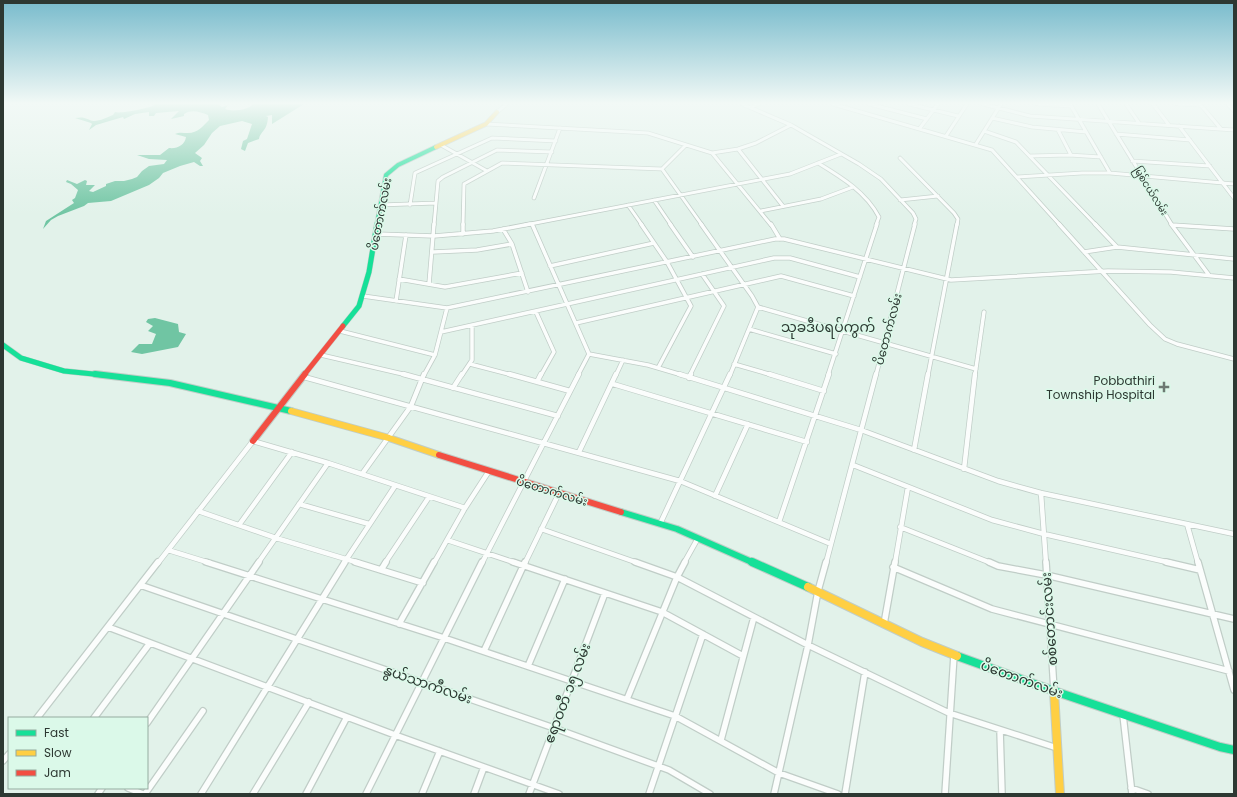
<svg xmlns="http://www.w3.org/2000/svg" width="1237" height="797" font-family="Poppins,'Noto Sans Myanmar',sans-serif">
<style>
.water{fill:#70c5a3}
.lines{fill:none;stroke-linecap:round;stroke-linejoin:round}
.street-far3-casing{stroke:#c0cdc7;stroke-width:4.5}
.street-far2-casing{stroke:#c0cdc7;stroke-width:5}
.street-far1-casing{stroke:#c0cdc7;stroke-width:6}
.street-casing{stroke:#c0cdc7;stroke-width:8}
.fast-far3-casing{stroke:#c0cdc7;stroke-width:5.5}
.fast-far2-casing{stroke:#c0cdc7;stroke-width:6}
.fast-far1-casing{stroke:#c0cdc7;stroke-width:8}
.fast-casing{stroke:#c0cdc7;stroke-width:10}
.slow-far2-casing{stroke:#c0cdc7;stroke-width:5.5}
.slow-far1-casing{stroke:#c0cdc7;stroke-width:8}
.slow-casing{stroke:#c0cdc7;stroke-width:10}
.jam-far1-casing{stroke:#c0cdc7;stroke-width:6}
.jam-casing{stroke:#c0cdc7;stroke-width:8}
.street-far3{stroke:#fbfdfc;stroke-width:3}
.street-far2{stroke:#fbfdfc;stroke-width:3.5}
.street-far1{stroke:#fbfdfc;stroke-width:4.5}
.street{stroke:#fbfdfc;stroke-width:5.5}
.fast-far3{stroke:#16e098;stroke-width:4}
.fast-far2{stroke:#16e098;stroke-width:5}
.fast-far1{stroke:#16e098;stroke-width:6}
.fast{stroke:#16e098;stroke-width:8}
.slow-far2{stroke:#ffcf43;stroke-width:4}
.slow-far1{stroke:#ffcf43;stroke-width:6}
.slow{stroke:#ffcf43;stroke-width:8}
.jam-far1{stroke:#f24e42;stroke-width:5}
.jam{stroke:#f24e42;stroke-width:6}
.poi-dot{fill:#6c7972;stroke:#dbf9e9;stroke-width:1.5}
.labels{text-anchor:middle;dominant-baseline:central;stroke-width:3;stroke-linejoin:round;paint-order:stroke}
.far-street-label{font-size:10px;fill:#2d3832;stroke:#dbf9e9}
.street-label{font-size:12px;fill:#2d3832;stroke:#dbf9e9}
.poi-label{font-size:12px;fill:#2d3832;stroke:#dbf9e9;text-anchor:end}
.quarter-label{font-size:14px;fill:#2d3832;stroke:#dbf9e9}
.near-street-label{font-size:14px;fill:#2d3832;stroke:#dbf9e9}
</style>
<rect width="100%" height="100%" fill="#e2f2ea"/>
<path class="water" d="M153,104H218L222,107L228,105L225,109C232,112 249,110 253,104H304L272,124V115L266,116L268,117C267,132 261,130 259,139L248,143L245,151L241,149L243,141L247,139L252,124L242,121L220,126L212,133L204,145L195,153L202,158L200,161L203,166H200L194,162L180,166L163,173L159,178L149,185L111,201L88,203L84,206L58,216L51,220L43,229L46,221L74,203L72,200L75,198L78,190L71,184L66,182L67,180L77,184L85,180L87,181L86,185H95L89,191L93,192L106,186V184L115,181H124L132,179L137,177L142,171L149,166L164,164L167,160L149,159L137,155H160L169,148C177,149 185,145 186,137L175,134C179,132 183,133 188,133C198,133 203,126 209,120L208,115C200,112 192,109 184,114V116L171,119L179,111L156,113L154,116H149V112L135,114L124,119L123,117L96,125L89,130L92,124L91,123L75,118C86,116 87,120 94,121C100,121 108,117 113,115L115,112C121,114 149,108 155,105Z
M155,318L178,324L179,332L186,334L178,347L142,354L131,352L139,344H152L156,334L148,331L153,326L146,322L148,319Z"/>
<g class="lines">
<g class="street-far3-casing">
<path id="street-far3" d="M742,104L791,125L859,164L881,179L913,213L916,219L914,225
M833,104L992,150L1060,225
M869,104L927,119
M909,104L958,116
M983,104L1030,116L1234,130
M1037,104L1071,106
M1070,104L1110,173
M1098,104L1172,225
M1126,104L1139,123
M1153,104L1169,125
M1177,104L1201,105
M1200,104L1221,129
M1228,104L1234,111
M751,107L759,104
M497,112L507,104
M992,118L1032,127L1086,132
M486,124L648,133L712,153L738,149L756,143L791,125
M1179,126L1234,198
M920,128L938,104
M1058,130L1071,155
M984,131L1016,142L1096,225
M1116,134L1190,140
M946,136L967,104
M976,144L1001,104
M441,145L487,171
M686,145L662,169L702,225
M738,149L783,206
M712,153L771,225
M1030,156L1069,155L1101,157
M900,158L954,213L958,219L957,225
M1132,161L1210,166
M818,163C841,177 866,192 879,217L876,225
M1017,177L1082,173H1110L1234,184
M534,198L560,128
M654,200L671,225
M900,200L938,196
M380,205L436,203
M410,205L415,173L492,138L556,141
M628,205L642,225
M761,211L821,199L853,187
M434,225L438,181L443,177L497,150L552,152
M463,225L464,184L502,163L662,169
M525,225L790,174L841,154"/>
</g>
<g class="street-far2-casing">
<path id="street-far2" d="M463,224V234
M532,224L589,354L578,375
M641,224L667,262L691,306L658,368
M670,224L693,257
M701,224L752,296L758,307L730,375
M771,224L780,239
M1059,224L1150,325L1165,339L1177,344L1234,359
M1095,224L1117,247
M1171,224L1209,275
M1172,225L1234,229
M503,229L512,244L528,292
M376,234L434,236L493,231L530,224
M433,252L477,250L512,244
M1084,252L1117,247L1234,259
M550,266L654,243
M399,279L445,287L522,273
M429,284L434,224
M363,296L447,308L775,239H784L951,280L1108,271L1171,272L1234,278
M396,301L406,235
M758,307L976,369
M536,312L554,352L541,375
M576,323L781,276L854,296
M749,329L836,354
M340,331L435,355
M441,332L774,258H790L860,277
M589,354L648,365L682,375
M321,355L407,375
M470,364L512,375
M734,364L772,375
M424,375L435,355L447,308
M462,375L472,360V325
M616,375L623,360
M690,375L724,306L702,274
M828,375L877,224
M876,375L915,224
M928,375L957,224
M975,375L984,312"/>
</g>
<g class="street-far1-casing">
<path id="street-far1" d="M403,374L558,416
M509,374L570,391
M679,374L861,430L998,481L1041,493L1234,534
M769,374L824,391
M304,377L680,481L831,544
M689,378L691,374
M537,382L541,374
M613,384L807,442
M453,388L462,374
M914,450L928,374
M579,452L616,374
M853,465L992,520L1044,534L1171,563
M964,469L975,374
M362,474L411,406L424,374
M1041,493L1046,563
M715,496L748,424
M299,504L369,524
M198,511L276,538L359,563
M779,522L829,374
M660,524L730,374
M1187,524L1198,563
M239,525L292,452
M900,527L991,563
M541,529L638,563
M447,540L516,563
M168,550L210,563
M158,563L253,441L328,463L465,508
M258,563L328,463
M344,563L395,486
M385,563L429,497
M434,563L465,508L489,471
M482,563L579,374
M525,563L559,493
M684,563L698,538
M826,563L876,374
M895,563L908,487"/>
</g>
<g class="street-casing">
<path id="street" d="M206,562L444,638L675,716L779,773L838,794
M355,562L423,583
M513,562L662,612L743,656
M635,562L677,577L808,645L949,713L1057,748
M989,562L998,566L1046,575L1234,619
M1046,562L1054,691
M1166,562L1200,570
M1198,562L1234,690
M893,567L992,609L1229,671
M381,570L386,562
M140,585L554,728L669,770L710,794
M399,624L434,562
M884,624L895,562
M108,627L395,735L559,794
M484,651L525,562
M528,666L565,579
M627,699L677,577L685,562
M1123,715L1132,794
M37,718L158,562
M94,718L150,643
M147,723L259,562
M1000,730L1002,794
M721,740L754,617
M3,761L9,754
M128,788L143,794
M1131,788L1148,794
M98,794L102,788
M145,794L203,711
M201,794L345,562
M253,794L309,702
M306,794L347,717
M366,794L482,562
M422,794L440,751
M474,794L484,767
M529,794L605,593
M649,794L703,634
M774,794L808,645L818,591L826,562
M845,794L865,672
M945,794L954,655"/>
</g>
<g class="fast-far3-casing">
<path id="fast-far3" d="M377,225L386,175L398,165L436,147"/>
</g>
<g class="fast-far2-casing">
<path id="fast-far2" d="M343,326L359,306L369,272L377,224
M3,345L21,358L64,371L103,375"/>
</g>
<g class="fast-far1-casing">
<path id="fast-far1" d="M95,374L170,383L291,411
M621,512L677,529L754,563"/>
</g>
<g class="fast-casing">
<path id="fast" d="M752,562L808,587
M957,656L1054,691L1220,747L1234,750"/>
</g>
<g class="slow-far2-casing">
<path id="slow-far2" d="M436,147L486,124L497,112"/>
</g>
<g class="slow-far1-casing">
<path id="slow-far1" d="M291,411L389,438L439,455"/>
</g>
<g class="slow-casing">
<path id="slow" d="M808,587L922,642L957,656
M1054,691L1060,794"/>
</g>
<g class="jam-far1-casing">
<path id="jam-far1" d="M304,375L343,326"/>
</g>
<g class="jam-casing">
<path id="jam" d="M253,441L305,374
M439,455L621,512"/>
</g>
<use href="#street-far3" class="street-far3"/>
<use href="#street-far2" class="street-far2"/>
<use href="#street-far1" class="street-far1"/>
<use href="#street" class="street"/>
<use href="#fast-far3" class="fast-far3"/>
<use href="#fast-far2" class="fast-far2"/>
<use href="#fast-far1" class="fast-far1"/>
<use href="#fast" class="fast"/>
<use href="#slow-far2" class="slow-far2"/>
<use href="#slow-far1" class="slow-far1"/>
<use href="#slow" class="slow"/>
<use href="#jam-far1" class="jam-far1"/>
<use href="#jam" class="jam"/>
</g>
<linearGradient id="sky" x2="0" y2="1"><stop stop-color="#78bbcc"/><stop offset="0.48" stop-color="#f2f9f6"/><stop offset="1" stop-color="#f2f9f6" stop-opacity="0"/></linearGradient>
<rect width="1237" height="215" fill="url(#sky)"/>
<path class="poi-dot" d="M1162 381h4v4h4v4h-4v4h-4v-4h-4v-4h4z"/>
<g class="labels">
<g class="far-street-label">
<text transform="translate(1151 191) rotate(58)">မြစ်ငယ်လမ်း</text>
</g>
<g class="street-label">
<text transform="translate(380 214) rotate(-79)">ပိတောက်လမ်း</text>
<text transform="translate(888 329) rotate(-75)">ပိတောက်လမ်း</text>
<text transform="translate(552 491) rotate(17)">ပိတောက်လမ်း</text>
</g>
<g class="poi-label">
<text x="1155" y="380">Pobbathiri<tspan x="1155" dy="14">Township Hospital</tspan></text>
</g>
<g class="quarter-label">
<text x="828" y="327">သုခဒီပရပ်ကွက်</text>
</g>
<g class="near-street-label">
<text transform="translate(1049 619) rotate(-94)">စစ်တောင်းလမ်း</text>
<text transform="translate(1022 679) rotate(20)">ပိတောက်လမ်း</text>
<text transform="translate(428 684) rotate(19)">နွယ်သာကီလမ်း</text>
<text transform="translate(567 693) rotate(-69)">ဧရာဝတီ ၁၅ လမ်း</text>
</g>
</g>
<rect width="1237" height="797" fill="none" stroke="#2d3832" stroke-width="8"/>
<rect x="8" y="717" width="140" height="72" fill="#dbf9e9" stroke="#95aca0"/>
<rect x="16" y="730" width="20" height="6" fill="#16e098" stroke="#95aca0"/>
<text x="44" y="737" font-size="12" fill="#2d3832">Fast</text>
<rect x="16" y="750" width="20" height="6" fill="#ffcf43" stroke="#95aca0"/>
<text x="44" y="757" font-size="12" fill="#2d3832">Slow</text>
<rect x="16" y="770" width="20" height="6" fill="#f24e42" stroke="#95aca0"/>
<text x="44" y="777" font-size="12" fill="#2d3832">Jam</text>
</svg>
